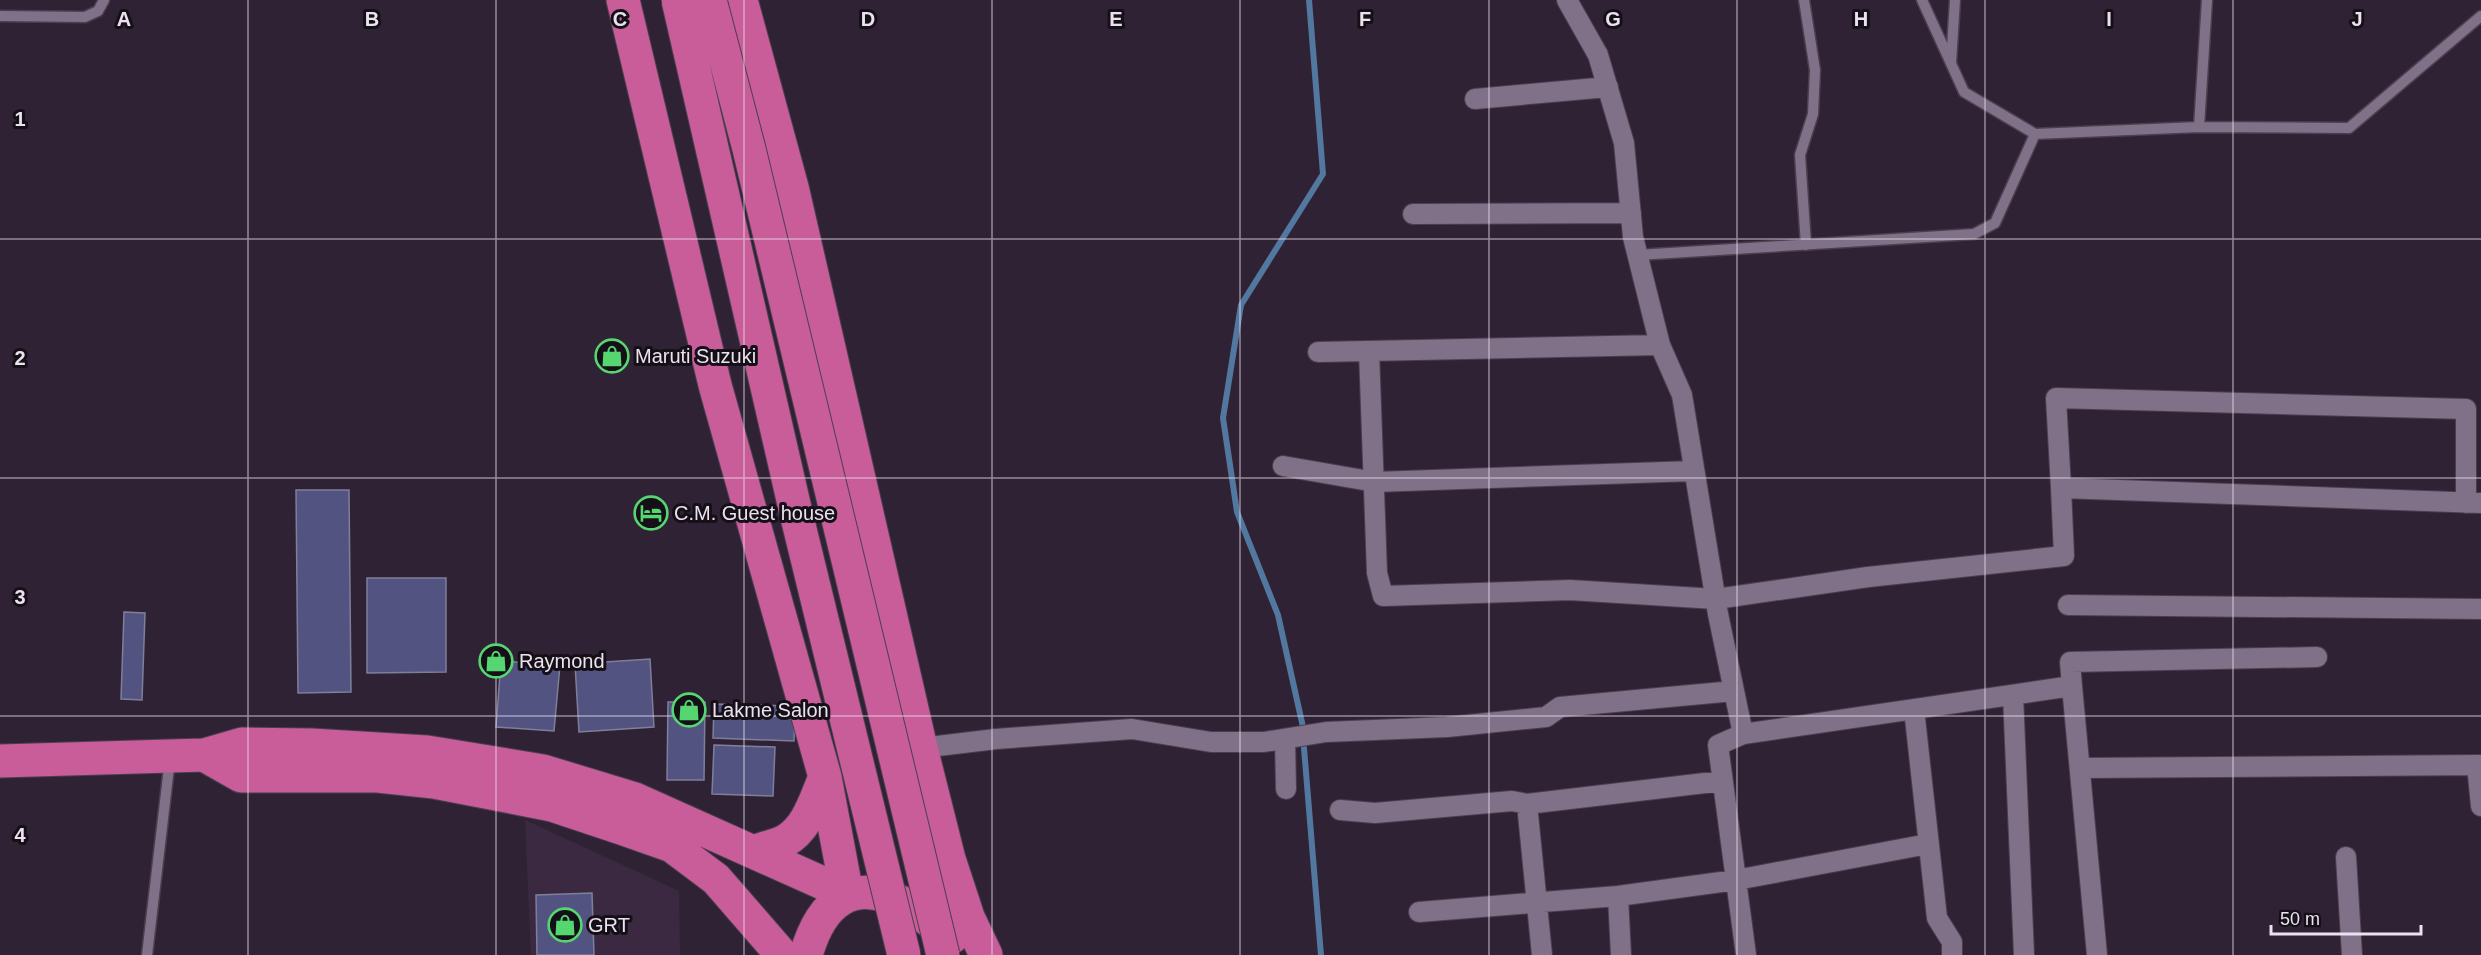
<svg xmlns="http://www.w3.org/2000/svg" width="2481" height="955" font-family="Arial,sans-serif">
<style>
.built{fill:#3b2942}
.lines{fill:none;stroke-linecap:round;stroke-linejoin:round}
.stream{stroke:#52789f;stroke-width:6}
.building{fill:#535382;stroke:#7e7f99;stroke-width:1.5}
.service-casing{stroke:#4b3f4f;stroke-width:13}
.minor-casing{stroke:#4b3f4f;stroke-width:22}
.trunk-casing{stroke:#4b3f4f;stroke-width:35}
.service{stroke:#817188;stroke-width:10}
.minor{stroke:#817188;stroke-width:20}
.trunk{stroke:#c85d99;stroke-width:33}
.trunk-bridge-casing{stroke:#4b3f4f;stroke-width:35;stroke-linecap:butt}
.trunk-bridge{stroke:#c85d99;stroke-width:33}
.grid{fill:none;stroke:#ebe2ef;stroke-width:1.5;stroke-opacity:0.55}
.labels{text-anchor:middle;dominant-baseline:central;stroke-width:6;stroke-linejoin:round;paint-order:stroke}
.poi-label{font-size:20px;fill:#ebe2ef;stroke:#150f17;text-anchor:start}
.grid-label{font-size:20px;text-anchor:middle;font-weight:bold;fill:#ebe2ef;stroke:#150f17;stroke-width:6;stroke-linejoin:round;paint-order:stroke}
</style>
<rect width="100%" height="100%" fill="#302235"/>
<path class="built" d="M525,820L679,891L680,955H531Z"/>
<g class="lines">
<path class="stream" d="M1303,727L1278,615L1237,512L1223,418L1241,305L1323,174L1309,0
M1304,748L1321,955"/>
</g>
<path class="building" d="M296,490H349L351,692L298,693Z
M367,578H446V672L367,673Z
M124,612L145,613L142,700L121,699Z
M650,659L654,727L579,732L575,664Z
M501,661L560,665L554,731L496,727Z
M668,702H705L704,780H667Z
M714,704L795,706L794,741L713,738Z
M714,745L775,747L773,796L712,794Z
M592,893L594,955H537L536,895Z"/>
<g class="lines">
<g class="service-casing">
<path id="service" d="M1804,0L1815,70L1813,114L1800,155L1806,245
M1922,0L1964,92L2035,134L2199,127L2349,128L2481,16
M0,16L85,17L98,11L104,0
M1951,63L1955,0
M2199,127L2207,0
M1638,255L1974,234L1995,223L2035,134
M147,955L170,759"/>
</g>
<g class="minor-casing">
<path id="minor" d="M1567,0L1598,55L1624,143L1633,237L1660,345L1682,395L1718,614L1743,734L1718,745L1746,955
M1475,99L1608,87
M1413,214L1631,213
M1369,351L1377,573L1383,596L1570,590L1716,599L1868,577L2064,556L2061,488
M1318,352L1660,345
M1283,466L1375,482L1694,471
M2466,503V409L2056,398L2061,488L2481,503
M2068,605L2481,609
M2072,686L2070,662L2317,657
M2013,695L2024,955
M1914,709L1937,918L1952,942V955
M1743,734L2072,686L2097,955
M1285,739L1286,789
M921,748L996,739L1132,729L1211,742H1264L1326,732L1447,727L1546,717L1560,707L1734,691
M2477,765L2481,806
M2081,768L2481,765
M1527,804L1542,955
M1340,810L1375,813L1512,801L1527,804L1722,781
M2346,857L2352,955
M1618,896L1621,955
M1419,912L1618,896L1736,880L1928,844"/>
</g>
<g class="trunk-casing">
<path id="trunk" d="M623,0L715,385L825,777L847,894
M741,0L792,187L921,748L949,859L968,917L986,955
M204,755L241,776H378L434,782L552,805L621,828L672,846L716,879L782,955
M0,761L204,755L242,744L311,745L427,752L543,771L635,799L847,894
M753,852C763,848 775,846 785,841C808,828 815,800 825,777
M806,955C821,902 853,875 906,905C922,914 937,927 952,937"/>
</g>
<use href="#service" class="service"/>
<use href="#minor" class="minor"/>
<use href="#trunk" class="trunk"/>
<g class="trunk-bridge-casing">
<path id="trunk-bridge" d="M678,0L796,513L904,955
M710,0L749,149L943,955"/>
</g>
<use href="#trunk-bridge" class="trunk-bridge"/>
</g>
<path class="grid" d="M248,0V955M496,0V955M744,0V955M992,0V955M1240,0V955M1489,0V955M1737,0V955M1985,0V955M2233,0V955M0,239H2481M0,478H2481M0,716H2481"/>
<defs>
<g id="shop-ring" transform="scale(1.725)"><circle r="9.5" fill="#150f17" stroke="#55d671" stroke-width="1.5"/><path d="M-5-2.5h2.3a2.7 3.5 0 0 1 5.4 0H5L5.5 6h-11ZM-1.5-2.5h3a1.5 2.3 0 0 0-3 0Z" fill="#55d671"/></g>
<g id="hotel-ring" transform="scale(1.725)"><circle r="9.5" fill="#150f17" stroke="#55d671" stroke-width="1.5"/><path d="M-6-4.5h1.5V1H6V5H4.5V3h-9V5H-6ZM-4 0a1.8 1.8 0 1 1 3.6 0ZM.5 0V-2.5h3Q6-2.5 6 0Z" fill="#55d671"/></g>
</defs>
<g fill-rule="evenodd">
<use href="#shop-ring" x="612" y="356"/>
<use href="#hotel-ring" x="651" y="513"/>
<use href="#shop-ring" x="496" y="661"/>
<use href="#shop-ring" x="689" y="710"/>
<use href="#shop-ring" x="565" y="925"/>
</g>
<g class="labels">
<g class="poi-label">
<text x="635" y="356">Maruti Suzuki</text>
<text x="674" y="513">C.M. Guest house</text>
<text x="519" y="661">Raymond</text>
<text x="712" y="710">Lakme Salon</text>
<text x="588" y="925">GRT</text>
</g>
</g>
<g class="grid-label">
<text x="124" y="26">A</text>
<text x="372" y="26">B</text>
<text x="620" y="26">C</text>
<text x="868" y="26">D</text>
<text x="1116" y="26">E</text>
<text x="1365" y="26">F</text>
<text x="1613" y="26">G</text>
<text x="1861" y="26">H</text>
<text x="2109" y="26">I</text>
<text x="2357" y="26">J</text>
<text x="20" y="126">1</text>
<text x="20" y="365">2</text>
<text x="20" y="604">3</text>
<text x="20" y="842">4</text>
</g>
<path d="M2271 925v9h150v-9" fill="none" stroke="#ebe2ef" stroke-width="3"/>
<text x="2280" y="925" font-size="18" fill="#ebe2ef" stroke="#150f17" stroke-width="4.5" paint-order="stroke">50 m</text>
</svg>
